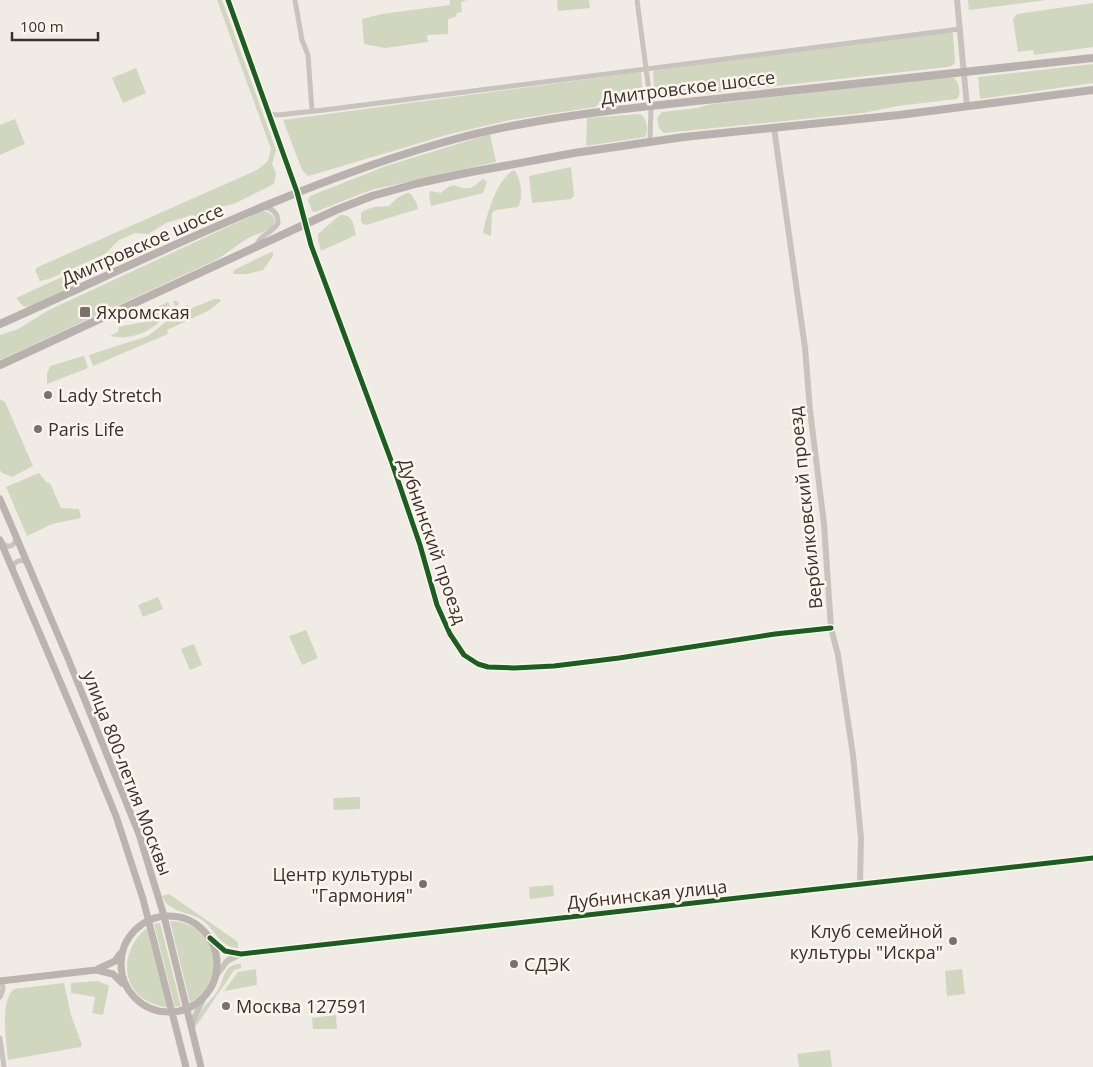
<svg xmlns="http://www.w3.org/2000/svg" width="1093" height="1067" font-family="'Open Sans',sans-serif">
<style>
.green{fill:#d1d6bf}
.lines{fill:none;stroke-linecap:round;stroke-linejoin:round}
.minor{stroke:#c9c3be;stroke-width:5}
.tertiary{stroke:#c9c3be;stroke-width:6}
.secondary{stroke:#bab3ae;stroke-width:7}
.primary{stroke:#b8b1ad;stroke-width:8}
.cycleway-casing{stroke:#fbf5ee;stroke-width:8}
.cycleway{stroke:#1b5e20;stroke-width:5}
.poi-dot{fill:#7a716c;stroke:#fbf5ee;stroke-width:2}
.labels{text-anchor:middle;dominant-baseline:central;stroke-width:5;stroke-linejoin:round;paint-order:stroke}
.street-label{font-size:18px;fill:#3b302b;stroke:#fbf5ee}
.poi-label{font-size:18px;fill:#3b302b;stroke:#fbf5ee;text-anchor:start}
</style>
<rect width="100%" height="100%" fill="#f0ebe5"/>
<path class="green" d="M217,0H222L276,150L272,164L276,173L274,184L236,203L218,208L201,218L192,215L166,223L148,234L135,233L119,240L105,254L49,279L40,281L35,270L38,267L257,170L268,161L271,149Z
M450,0H467L461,2L462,12L457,13L455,17L448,19V34L427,35L428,42L385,48L364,44L362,19L382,14L450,5Z
M557,0H589L590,8L558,11Z
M968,0H1046L969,10Z
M1093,3V47L1034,55L1033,50L1018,52L1013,19L1017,14Z
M951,32L953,34L955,62L953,65L948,67L666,98L658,96L654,89L653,72L655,70Z
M1093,64V83L980,99L978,77Z
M136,68L146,93L123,103L112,78Z
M641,72L643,96L638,102L637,98L600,103L595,107L510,120L450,134L312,175L308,176L302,170L283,120Z
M947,77L954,78C959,83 962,93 957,99L898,106L863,113L664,133L659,128L657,118L662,112L697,108L712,104Z
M640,114C647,117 649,131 645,137L586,146L587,118Z
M15,119L25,144L0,155V125Z
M490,134L496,162L371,190L315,212L312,211L308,200L310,196L386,166Z
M571,167L574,196L571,199L532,203L529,176Z
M514,170C521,178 524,198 518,207L496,210L492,213L491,236L483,233C487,214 496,180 514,170Z
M483,179L487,182L483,193L431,206L429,194L431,191L441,193C457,178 457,191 470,188C475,187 478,182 483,179Z
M407,193H410L416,202L418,209L366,225L363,224L361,221V213C370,206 379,207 389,206L397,198Z
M262,211C270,211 280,220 272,227C266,232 257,234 250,237C238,244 228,253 216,260L0,360V335L18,329L49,310Z
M340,215C353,214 354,225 356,235L321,251L318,240V234Z
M121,248H128L134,252L105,266L104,265L99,267V272L85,279L84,276L78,282L66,274Z
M271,252H273V256L263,270L247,274H233L234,270Z
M64,276L74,284L76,287L31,308L23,306L16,298Z
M214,299H219L221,301L208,311L167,330L168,334L93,366L89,355L148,336L183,308L188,305L190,309Z
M173,301H177L179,304L171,312L162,315L158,308L156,309L159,315L142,319L139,318L141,315L155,310V308L168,302L171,307L175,306Z
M159,319L160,321C146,334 129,340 110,336L119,331L118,327Z
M84,356L88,368L47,384V374L50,366Z
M0,399L5,402L33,466L12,477L2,473L0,470Z
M39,473L47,483H50L61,508L79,509L81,518L52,524L27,536L6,487Z
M158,597L163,609L143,617L138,605Z
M306,630L318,658L302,665L289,636Z
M194,644L202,665L190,670L181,649Z
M360,797V809L334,810L333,798Z
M553,885L554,896L530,899L529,887Z
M169,894L238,942V948C219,947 216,930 202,920C189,911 169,913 162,896Z
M170,921C217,922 230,980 190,1003Z
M160,923L181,1006L175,1007L154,924Z
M147,928L168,1008C162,1006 155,1005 149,1002C118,987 122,947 147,928Z
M241,964V968L234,970L197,1025C196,1009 212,1002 219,988C222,983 223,975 227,970C230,965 235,964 241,964Z
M256,969L257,985L224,991L238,972Z
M962,969L965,994L947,996L945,971Z
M98,981L109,986L103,1015L92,1013L95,997L71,993V983Z
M64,983L71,1015L82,1045L81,1047L8,1060C6,1041 0,1000 14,989Z
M336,1015L337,1029H313L312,1018Z
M830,1050L832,1067H799L797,1054Z"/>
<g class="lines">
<path class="minor" d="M295,0L302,40L308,55L312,111
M637,0L651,106L650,141
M269,114L278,115L324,110L960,29
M256,246C261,233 272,234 278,223C278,213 273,208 263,207
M2,543C8,549 16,546 16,537
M13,570L14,564C18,560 23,559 27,563
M0,997L3,989L2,981
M0,1038L4,1067"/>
<path class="tertiary" d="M228,0L297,192L311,245L392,463L420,545L437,605L450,634L464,655L478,664L488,667L514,668L554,666L619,658L775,634L831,628
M957,0L967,106
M774,128L805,348L810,410L824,524L831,628L838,655L853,755L861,838L860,884
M210,938L225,951L241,954L1093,858
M216,976L227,961L240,954
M192,1028L195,1016L203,999"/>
<path class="secondary" d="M0,499L67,656L139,834L164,916L201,1067
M0,540L85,740L116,816L143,899L186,1067
M121 964a48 48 0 1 1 96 0a48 48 0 1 1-96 0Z
M98,969L115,961L120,954
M0,981L96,970L113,974L122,983"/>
<path class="primary" d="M0,324C151,257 300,181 459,138C546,115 636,108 724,98C847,84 970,71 1093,58
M0,365L336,210L372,196L419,183L466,173L574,153L684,137L899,115L1093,90"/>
<g class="cycleway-casing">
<path id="cycleway" d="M228,0L297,192L311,245L392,463L420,545L437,605L450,634L464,655L478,664L488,667L514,668L554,666L619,658L775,634L831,628
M210,938L225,951L241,954L1093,858"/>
</g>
<use href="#cycleway" class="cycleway"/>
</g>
<g class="poi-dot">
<rect x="79" y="306" width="12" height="12" rx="2.5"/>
<circle cx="48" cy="395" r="5"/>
<circle cx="38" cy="429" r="5"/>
<circle cx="423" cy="884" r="5"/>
<circle cx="953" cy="941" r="5"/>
<circle cx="514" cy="964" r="5"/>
<circle cx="226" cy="1006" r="5"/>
</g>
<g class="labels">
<g class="street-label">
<text transform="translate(688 87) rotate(-7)">Дмитровское шоссе</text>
<text transform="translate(142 244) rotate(-24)">Дмитровское шоссе</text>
<text transform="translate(805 508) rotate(-96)">Вербилковский проезд</text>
<text transform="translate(433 541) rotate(71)">Дубнинский проезд</text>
<text transform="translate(128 773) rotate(69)">улица 800-летия Москвы</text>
<text transform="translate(647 894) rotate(-6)">Дубнинская улица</text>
</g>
<g class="poi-label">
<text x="96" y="312">Яхромская</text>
<text x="58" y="395">Lady Stretch</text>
<text x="48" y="429">Paris Life</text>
<text x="413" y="874" text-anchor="end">Центр культуры<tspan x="413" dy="21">"Гармония"</tspan></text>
<text x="943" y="931" text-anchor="end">Клуб семейной<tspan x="943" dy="21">культуры "Искра"</tspan></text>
<text x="524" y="964">СДЭК</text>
<text x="236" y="1006">Москва 127591</text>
</g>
</g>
<path d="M12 32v8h86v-8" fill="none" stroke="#3b302b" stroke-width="2.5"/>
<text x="20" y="32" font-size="15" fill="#3b302b" stroke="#fbf5ee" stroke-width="4" paint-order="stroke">100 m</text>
</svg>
